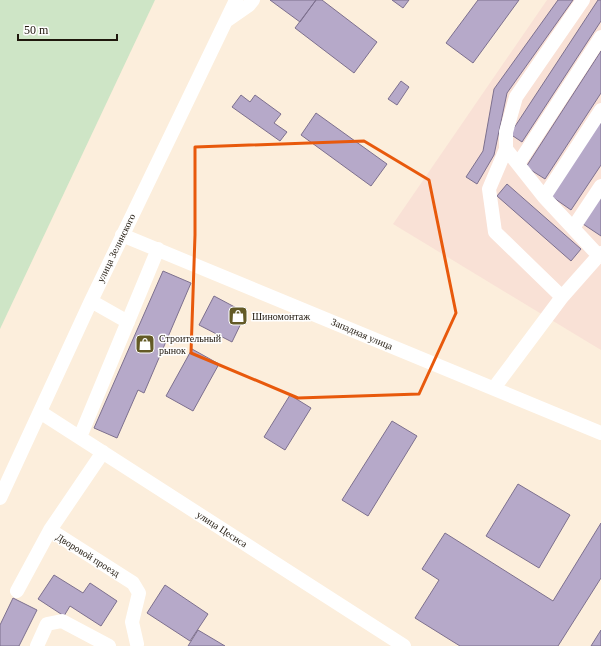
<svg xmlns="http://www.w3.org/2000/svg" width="601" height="646" font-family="'Times New Roman',serif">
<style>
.industrial{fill:#f9e1d6}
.green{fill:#cee5c6}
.building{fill:#b6a9c9;stroke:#7d708e}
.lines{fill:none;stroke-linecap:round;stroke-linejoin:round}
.minor{stroke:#fff;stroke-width:14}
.marked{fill:none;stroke:#e8590c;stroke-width:3;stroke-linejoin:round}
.labels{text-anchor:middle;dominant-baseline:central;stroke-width:3;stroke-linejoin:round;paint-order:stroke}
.street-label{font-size:10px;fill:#1f170c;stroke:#fefefe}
.poi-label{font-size:10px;fill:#1f170c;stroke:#fefefe;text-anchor:start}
</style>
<rect width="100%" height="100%" fill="#fceedc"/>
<path class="industrial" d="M547,0H601V350L393,224Z"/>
<path class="green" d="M0,0H155L0,329Z"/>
<path class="building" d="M270,0H316L300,22Z
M316,0H322L377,42L354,73L295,28Z
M392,0H409L403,8Z
M478,0H519L473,63L446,43Z
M558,0H573L507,93L494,155L477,184L466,177L483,151L494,89Z
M598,0H601V21L522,142L510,134Z
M601,51V93L545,179L526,167Z
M401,81L409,87L397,105L388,99Z
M241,95L250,102L255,95L281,114L274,123L287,132L280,141L232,107Z
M316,113L387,164L371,186L301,135Z
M601,120V165L571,210L551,196Z
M507,184L581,249L571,261L497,196Z
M601,196V236L583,224Z
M163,271L191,283L144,393L138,390L117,438L94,428Z
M214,296L246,313L232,342L199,325Z
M192,349L219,364L193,411L166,396Z
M290,395L311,408L285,450L264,437Z
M392,421L417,436L368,516L342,500Z
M518,484L570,515L539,568L486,536Z
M601,523V578L558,646H460L415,618L439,580L422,569L445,533L553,601Z
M54,575L83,593L90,583L117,601L101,626L70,606L64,616L38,599Z
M165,585L208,614L190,641L147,613Z
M13,598L37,610L19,646H0V625Z
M198,630L225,646H188Z
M601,630V646H591Z"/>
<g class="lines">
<path class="minor" d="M583,0L516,97L506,132V149L544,197L599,256
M226,21L249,5L253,0
M506,149L489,189L495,232L562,297
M518,164L601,37
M544,197L601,110
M573,228L601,186
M122,235L601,433
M91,301L128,322
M494,388L562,297L601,253
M40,412L404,646
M80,437L158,249
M103,452L50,530L133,583L139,593L132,622L137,644
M0,498L91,301L236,0
M17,591L50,530
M37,646L47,624L62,621L109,646"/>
</g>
<path class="marked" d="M364,141L429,180L456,313L419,394L298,398L191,353L195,235V147Z"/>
<defs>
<g id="shop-square" transform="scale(1)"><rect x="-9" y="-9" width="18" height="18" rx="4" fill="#635a26" stroke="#fefefe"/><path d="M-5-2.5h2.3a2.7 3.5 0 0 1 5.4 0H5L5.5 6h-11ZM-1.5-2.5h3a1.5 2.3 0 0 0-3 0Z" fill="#fff"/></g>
</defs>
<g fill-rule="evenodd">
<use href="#shop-square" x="238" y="316"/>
<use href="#shop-square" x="145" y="344"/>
</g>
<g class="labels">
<g class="street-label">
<text transform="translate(116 248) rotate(-64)">улица Зелинского</text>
<text transform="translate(362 334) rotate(23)">Западная улица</text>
<text transform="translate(222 529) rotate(33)">улица Цесиса</text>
<text transform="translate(88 555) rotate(32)">Дворовой проезд</text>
</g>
<g class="poi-label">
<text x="252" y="316">Шиномонтаж</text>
<text x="159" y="338">Строительный<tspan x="159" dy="12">рынок</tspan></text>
</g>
</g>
<path d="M18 34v6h99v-6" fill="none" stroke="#1f170c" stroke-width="2"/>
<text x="24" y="34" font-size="12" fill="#1f170c" stroke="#fefefe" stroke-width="3" paint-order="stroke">50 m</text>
</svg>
